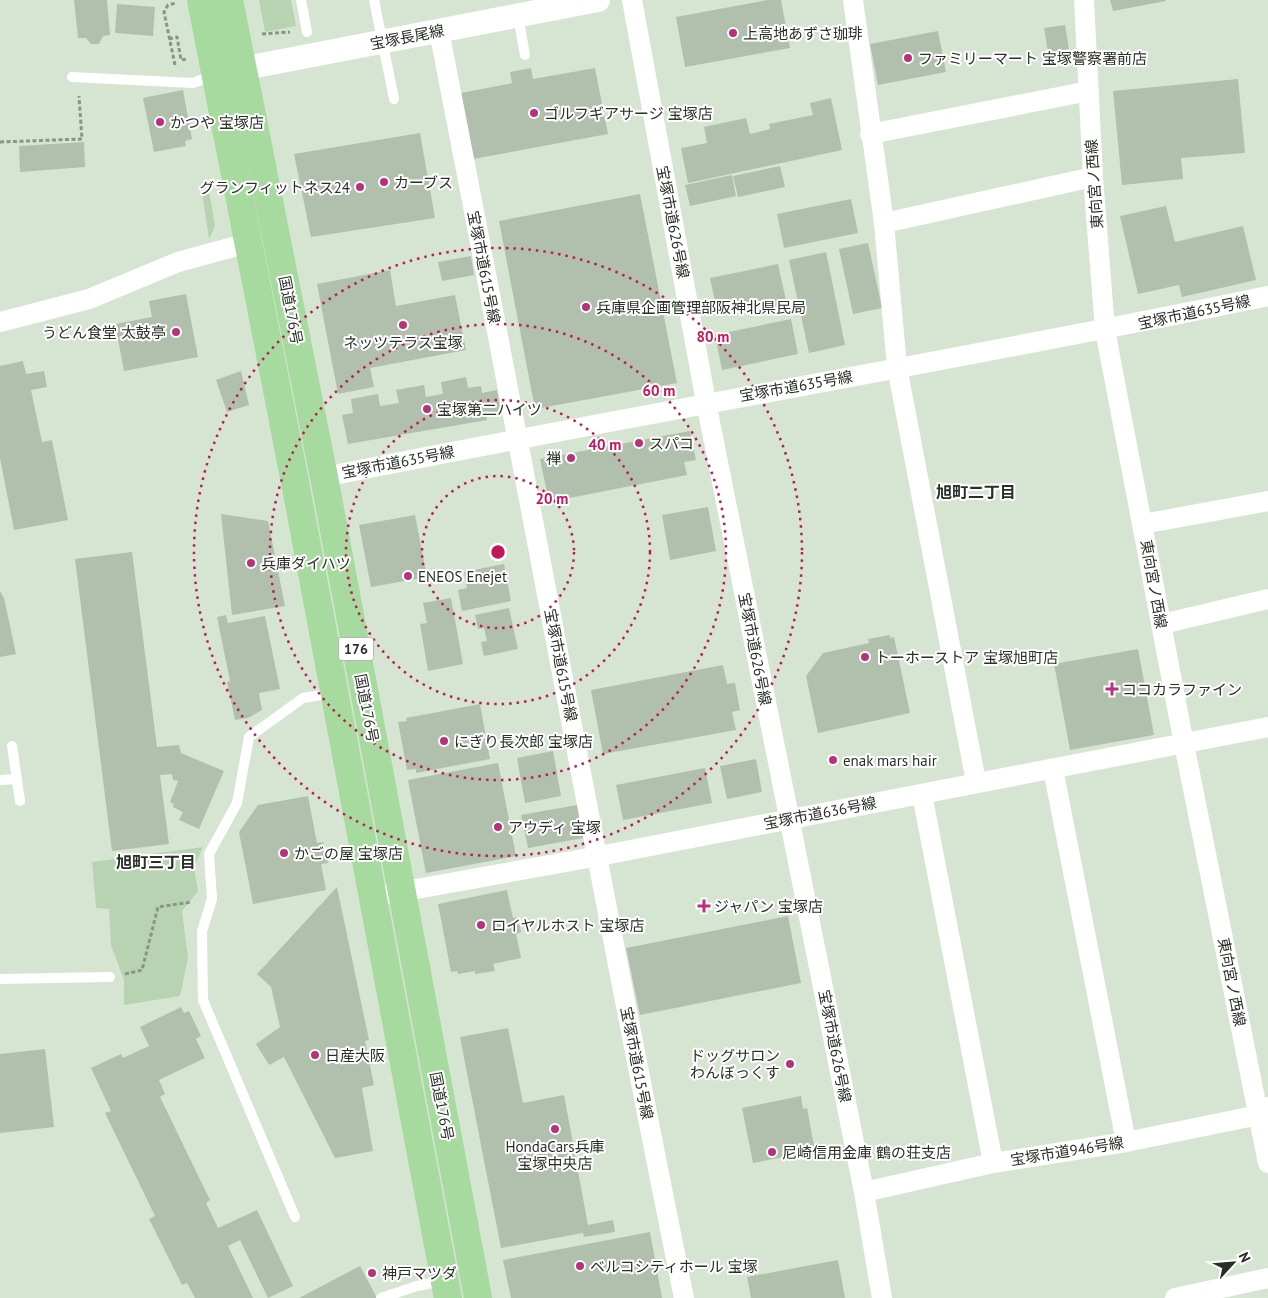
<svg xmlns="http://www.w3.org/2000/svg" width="1268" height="1298" font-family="'PT Sans','Noto Sans JP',sans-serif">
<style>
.green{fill:#b7d3b2}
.building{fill:#b0c0ad}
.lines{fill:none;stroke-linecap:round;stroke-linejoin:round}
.path{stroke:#899587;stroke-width:3;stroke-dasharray:4 2.5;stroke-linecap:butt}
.service{stroke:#fff;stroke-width:10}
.minor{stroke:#fff;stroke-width:20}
.tertiary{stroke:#fff;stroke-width:24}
.trunk{stroke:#a6da9e;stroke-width:28}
.ring{fill:none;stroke:#c2185b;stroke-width:2.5;stroke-dasharray:2.5 5}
.poi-dot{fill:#b6337c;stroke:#fff;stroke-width:2}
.labels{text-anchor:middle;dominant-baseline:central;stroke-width:4;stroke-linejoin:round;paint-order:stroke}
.shield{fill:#fff;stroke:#696d68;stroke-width:1}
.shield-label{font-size:14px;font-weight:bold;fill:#292f27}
.poi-label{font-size:15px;fill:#292f27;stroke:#fff;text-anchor:start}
.street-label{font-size:15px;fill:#292f27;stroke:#fff}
.neighbourhood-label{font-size:16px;font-weight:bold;fill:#292f27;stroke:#fff}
.centre{fill:#c2185b;stroke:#fff;stroke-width:2.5}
.ring-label{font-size:15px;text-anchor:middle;font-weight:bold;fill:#c2185b;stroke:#fff;stroke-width:4;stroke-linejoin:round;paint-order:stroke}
</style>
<rect width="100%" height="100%" fill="#d5e5d2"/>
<path class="green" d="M259,0H291L296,26L265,32Z
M209,191L215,226L209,239L202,193Z
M203,847L194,867L198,891L182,911L188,958L180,996L124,1005V980L111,945L109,909L96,908L92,862Z"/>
<path class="building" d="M74,0H107L110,35L103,36L99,44H91L86,38H78Z
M768,0H781L790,48L685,67L676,17Z
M1110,0H1166V1L1113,11Z
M117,4L155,7L153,36L115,33Z
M1065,25L1069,49L1048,52L1044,28Z
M938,31L946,72L878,85L870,44Z
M531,68L533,79L595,68L608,134L473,159L461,93L512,83L510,72Z
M1238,79L1245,153L1181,158L1183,179L1122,185L1113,91Z
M183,90L192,139L185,141L186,146L154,152L143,98Z
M831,98L842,150L688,183L681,148L707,143L704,127L746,118L750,134L770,129L769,124L813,115L810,103Z
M420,133L435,218L311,237L294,154Z
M84,142L85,167L20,172L19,146Z
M780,166L785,187L738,197L733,176Z
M732,175L736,196L690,206L685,185Z
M640,194L677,383L535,409L499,221Z
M851,199L858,233L784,248L777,214Z
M1166,206L1175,242L1243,226L1256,280L1182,297L1179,285L1138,294L1120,216Z
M868,243L882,308L853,314L839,249Z
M826,252L845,345L809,353L789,260Z
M471,256L474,275L442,281L438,262Z
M778,264L787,305L766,309L765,303L743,307L742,300L716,306L710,278Z
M390,270L396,306L455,295L466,350L370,368L374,387L338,394L317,284Z
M186,294L198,357L124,371L115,324L152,317L149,301Z
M791,319L798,354L722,370L715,335Z
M23,361L26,374L44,371L47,387L31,390L42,442L52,440L68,520L14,530L0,458V366Z
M241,371L249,405L227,412L216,380Z
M466,377L468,388L481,386L482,393L497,390L501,414L486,416L487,420L348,444L342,415L353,413L351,399L378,394L380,406L399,403L396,390L424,385L426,397L443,394L441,382Z
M690,431L696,460L684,462L687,475L549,502L540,459Z
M708,507L716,551L670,560L662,515Z
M221,514L268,521L285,606L232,615Z
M415,515L427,577L371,587L359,525Z
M132,552L157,747L179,745L181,753L224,771L199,829L179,820L183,812L173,807L174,804L170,802L178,781L173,780L172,774L160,775L169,844L112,851L75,559Z
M504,564L511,601L462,611L458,590L467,588L464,572Z
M0,591L4,598L16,654L0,657Z
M451,598L463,664L428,671L420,624L427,623L423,603Z
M509,608L518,649L484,656L481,642L487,641L484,628L478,629L475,615Z
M226,615L228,623L265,616L280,689L259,693L262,710L248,718L235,720L227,682L230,681L217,617Z
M890,635V638L894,637L910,713L818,733L806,676L823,653L869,643L868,639Z
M1138,649L1154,735L1070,750L1054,664Z
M723,665L727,684L735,683L740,710L732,712L736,730L603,754L591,690Z
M480,704L490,759L416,773V769L407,770L398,722L407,721L406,718Z
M553,751L561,796L525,803L517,758Z
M756,759L762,792L727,799L720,766Z
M498,763L516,856L426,873L408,780Z
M705,768L712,803L623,820L616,785Z
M308,796L317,843L323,842L328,863L321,864L326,890L253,904L239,832L258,805Z
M577,805L583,838L528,848L521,815Z
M337,887L369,1040L365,1041L374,1085L362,1088L373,1151L335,1158L284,1057L269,1065L256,1044L280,1027L271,987L257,974Z
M507,890L513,918L518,917L521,932L516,934L521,958L493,964L495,971L475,974V971L458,974L457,971L451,972L438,904Z
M788,916L801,983L640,1015L626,948Z
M181,1007L184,1013L189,1011L201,1036L196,1039L205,1058L159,1080L165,1094L160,1097L210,1200L206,1203L218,1228L257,1210L293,1286L268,1298L240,1240L228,1246L253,1298H195L187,1283L182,1285L149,1219L155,1216L105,1113L111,1111L91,1068L121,1054L123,1058L149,1046L140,1027Z
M508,1028L523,1103L564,1095L588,1225L613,1220L615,1232L584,1237L583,1233L501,1248L460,1037Z
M45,1049L54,1127L0,1133V1054Z
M801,1096L803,1109L807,1108L815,1151L753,1163L742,1108Z
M650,1232L662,1298H511L503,1260Z
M838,1260L845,1298H751L747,1277Z
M360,1266L377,1298H299Z"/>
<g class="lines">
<path class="path" d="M262,34L290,32
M169,39L177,37L181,60L187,59
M175,65L164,12L168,5L176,3
M0,142L82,139L79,96
M125,974L142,970L158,907L192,902"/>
<path class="service" d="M301,0L307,32
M374,0L394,99
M518,16L525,55
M72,77L193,83L214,75
M12,746L20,801
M0,780L17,779
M0,979L110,977
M295,1217L203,1000L202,931L212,899L209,854L237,803L249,737L303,698L334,693
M381,1298L417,1286L443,1281"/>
<path class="minor" d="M632,0L706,402L864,1192L882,1298
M853,0L884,223
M1084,0L1093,177L1105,330L1184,744L1268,1163
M439,31C522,453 598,877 684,1298
M870,134L1089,91
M0,322L89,299L178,262L248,243
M324,477C638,414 954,361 1268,296
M1143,524L1268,501
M1162,624L1268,599
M1053,769L1126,1142
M976,782L897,367L884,223L1093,177
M922,794L993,1163
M372,897L599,856L1268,727
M864,1192L993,1163L1126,1142L1259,1115L1268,1107
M1175,1298L1268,1278"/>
<path class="tertiary" d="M225,72L598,0"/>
<path class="trunk" d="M201,0L294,477L448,1298
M229,0L324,477L478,1298"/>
</g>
<g class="ring">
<circle cx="498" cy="552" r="76"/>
<circle cx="498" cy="552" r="152"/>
<circle cx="498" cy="552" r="228"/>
<circle cx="498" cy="552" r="304"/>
</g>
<g class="poi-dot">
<circle cx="733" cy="33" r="5"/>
<circle cx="908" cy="58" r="5"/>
<circle cx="534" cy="113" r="5"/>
<circle cx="160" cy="122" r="5"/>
<circle cx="384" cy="182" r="5"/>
<circle cx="360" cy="187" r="5"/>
<circle cx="586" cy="307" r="5"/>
<circle cx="403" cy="325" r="5"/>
<circle cx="176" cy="332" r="5"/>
<circle cx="427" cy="409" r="5"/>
<circle cx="639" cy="443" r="5"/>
<circle cx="571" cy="458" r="5"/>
<circle cx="251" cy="563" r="5"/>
<circle cx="408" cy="576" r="5"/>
<circle cx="865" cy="657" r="5"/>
<path d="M1109.5 681.5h5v5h5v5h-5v5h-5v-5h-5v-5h5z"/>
<circle cx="444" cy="741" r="5"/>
<circle cx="833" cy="760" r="5"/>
<circle cx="498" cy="827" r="5"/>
<circle cx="284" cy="853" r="5"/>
<path d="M701.5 898.5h5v5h5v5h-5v5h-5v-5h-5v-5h5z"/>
<circle cx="481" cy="925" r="5"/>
<circle cx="315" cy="1055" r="5"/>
<circle cx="790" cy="1064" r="5"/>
<circle cx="555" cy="1129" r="5"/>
<circle cx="772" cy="1152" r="5"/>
<circle cx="580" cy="1266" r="5"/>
<circle cx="372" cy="1273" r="5"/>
</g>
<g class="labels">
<rect class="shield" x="338.5" y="637.5" width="35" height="23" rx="4"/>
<g class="shield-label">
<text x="356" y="649">176</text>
</g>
<g class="poi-label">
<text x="743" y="33">上高地あずさ珈琲</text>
<text x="918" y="58">ファミリーマート 宝塚警察署前店</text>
<text x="544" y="113">ゴルフギアサージ 宝塚店</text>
<text x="170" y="122">かつや 宝塚店</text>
<text x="394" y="182">カーブス</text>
<text x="350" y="187" text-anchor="end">グランフィットネス24</text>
<text x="596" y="307">兵庫県企画管理部阪神北県民局</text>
<text x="166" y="332" text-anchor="end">うどん食堂 太鼓亭</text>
<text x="403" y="342" text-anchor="middle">ネッツテラス宝塚</text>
<text x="437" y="409">宝塚第二ハイツ</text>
<text x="649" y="443">スパコ</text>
<text x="561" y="458" text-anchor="end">禅</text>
<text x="261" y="563">兵庫ダイハツ</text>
<text x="418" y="576">ENEOS Enejet</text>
<text x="875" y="657">トーホーストア 宝塚旭町店</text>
<text x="1122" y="689">ココカラファイン</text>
<text x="454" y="741">にぎり長次郎 宝塚店</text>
<text x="843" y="760">enak mars hair</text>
<text x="508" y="827">アウディ 宝塚</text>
<text x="294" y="853">かごの屋 宝塚店</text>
<text x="714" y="906">ジャパン 宝塚店</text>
<text x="491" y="925">ロイヤルホスト 宝塚店</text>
<text x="325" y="1055">日産大阪</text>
<text x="780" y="1055" text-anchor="end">ドッグサロン<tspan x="780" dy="17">わんぼっくす</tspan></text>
<text x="555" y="1146" text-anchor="middle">HondaCars兵庫<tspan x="555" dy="17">宝塚中央店</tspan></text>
<text x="782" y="1152">尼崎信用金庫 鶴の荘支店</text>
<text x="590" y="1266">ベルコシティホール 宝塚</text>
<text x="382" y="1273">神戸マツダ</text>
</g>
<g class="street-label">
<text transform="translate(407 37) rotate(-11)">宝塚長尾線</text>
<text transform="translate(1094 184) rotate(-94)">東向宮ノ西線</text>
<text transform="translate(673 222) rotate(79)">宝塚市道626号線</text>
<text transform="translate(484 267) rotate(79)">宝塚市道615号線</text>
<text transform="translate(291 310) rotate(79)">国道176号</text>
<text transform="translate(1194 312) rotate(-12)">宝塚市道635号線</text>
<text transform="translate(796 386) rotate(-10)">宝塚市道635号線</text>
<text transform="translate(398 462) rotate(-11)">宝塚市道635号線</text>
<text transform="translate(1154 584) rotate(80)">東向宮ノ西線</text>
<text transform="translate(755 649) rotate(79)">宝塚市道626号線</text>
<text transform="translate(561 665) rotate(79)">宝塚市道615号線</text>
<text transform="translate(367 708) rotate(79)">国道176号</text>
<text transform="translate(820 813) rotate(-11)">宝塚市道636号線</text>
<text transform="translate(1232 982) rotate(79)">東向宮ノ西線</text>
<text transform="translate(835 1046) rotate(79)">宝塚市道626号線</text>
<text transform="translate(637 1063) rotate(79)">宝塚市道615号線</text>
<text transform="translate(442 1106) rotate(79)">国道176号</text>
<text transform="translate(1067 1151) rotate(-9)">宝塚市道946号線</text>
</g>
<g class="neighbourhood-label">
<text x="976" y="492">旭町二丁目</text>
<text x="156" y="862">旭町三丁目</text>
</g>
</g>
<circle cx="498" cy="552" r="8" class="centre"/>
<g class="ring-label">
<text x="713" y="342">80 m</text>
<text x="659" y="396">60 m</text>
<text x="605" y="450">40 m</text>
<text x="552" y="504">20 m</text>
</g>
<g transform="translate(1233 1263) rotate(64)" stroke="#ffffff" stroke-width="4" paint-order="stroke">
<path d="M0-4L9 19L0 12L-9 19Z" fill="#292f27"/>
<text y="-8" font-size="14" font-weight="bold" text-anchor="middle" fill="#292f27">N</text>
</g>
</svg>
